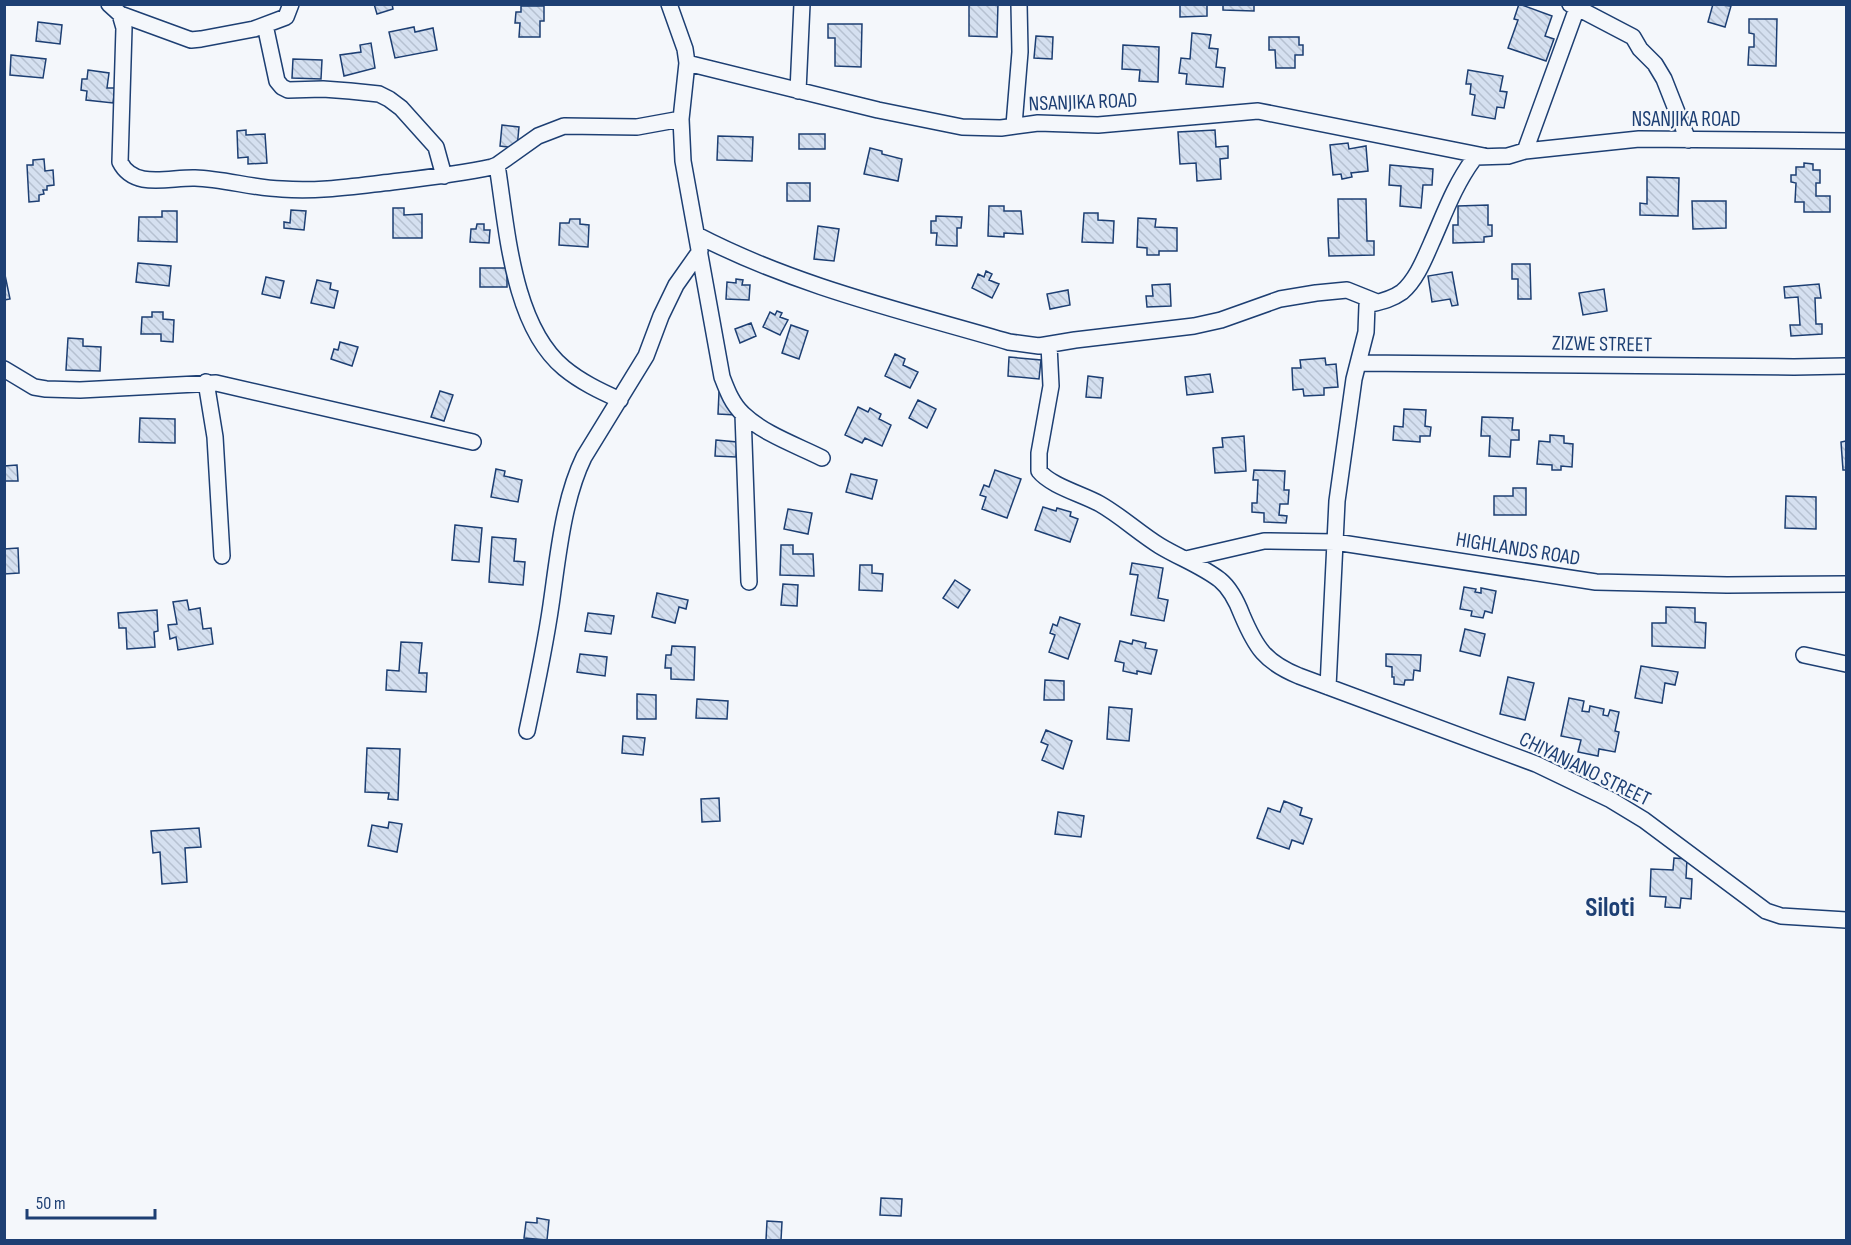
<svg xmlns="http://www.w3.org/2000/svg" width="1851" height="1245" font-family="'Sofia Sans Condensed',sans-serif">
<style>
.building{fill:url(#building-back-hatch);stroke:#1d3f73;stroke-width:1.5}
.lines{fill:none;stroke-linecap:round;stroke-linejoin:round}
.minor-casing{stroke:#1d3f73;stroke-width:18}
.minor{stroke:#f4f7fb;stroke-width:15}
.labels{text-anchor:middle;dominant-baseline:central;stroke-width:4.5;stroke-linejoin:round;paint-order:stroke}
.street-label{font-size:21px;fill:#1d3f73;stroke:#f4f7fb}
.district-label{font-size:27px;font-weight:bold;fill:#1d3f73;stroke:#f4f7fb}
</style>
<defs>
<pattern id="building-back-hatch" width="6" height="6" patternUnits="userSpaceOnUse" patternTransform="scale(1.5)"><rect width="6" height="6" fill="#d5e0f0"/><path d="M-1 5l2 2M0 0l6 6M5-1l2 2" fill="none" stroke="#b6c1d1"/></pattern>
</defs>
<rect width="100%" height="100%" fill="#f4f7fb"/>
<path class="building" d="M374,4H392L393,9L377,14Z
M969,4H998L997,37L969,36Z
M1180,4H1207V16L1180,17Z
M1223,4H1259L1254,5V11L1223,10Z
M1519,4L1552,16L1545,36L1554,39L1546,61L1508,48L1518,20L1514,19Z
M1713,4L1731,6L1725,27L1708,22Z
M521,6H544V21H540V37H519L520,23H515L516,12H521Z
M1749,19H1777L1776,66L1748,65L1749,47H1754V34L1749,33Z
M38,22L62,25L60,44L36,41Z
M828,24H862L861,67L835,66V38H828Z
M414,27L415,32L433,28L437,50L395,58L389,32Z
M1192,33L1211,35L1209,48L1218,49L1216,67L1225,68L1223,87L1186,84L1187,74L1179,73L1181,58L1190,59Z
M1036,36L1053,37L1052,59L1034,58Z
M1269,37H1299V45H1303V55H1295V68H1276L1275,50H1269Z
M371,43L375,68L344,76L340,55L361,52L360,45Z
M1123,45L1159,47L1158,82L1139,81L1140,70L1122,69Z
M11,55L46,59L43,78L10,75Z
M293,59L322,60L321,79L292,78Z
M88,70L109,73L107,88H115L113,103L86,100L87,91L81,90L82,79H87Z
M1468,70L1503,76L1500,91L1507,92L1504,108L1497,107L1495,119L1472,115L1475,95L1470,94L1471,84H1466Z
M502,125L519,127L517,148L500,146Z
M246,130V135L265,134L267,163L248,164V157L238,158L237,131Z
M1215,130L1216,147L1228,146V158L1220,159L1221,179L1197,181L1196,163L1180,164L1178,132Z
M799,134H825V149H799Z
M718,136L753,137L752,161L717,160Z
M1348,143L1349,149L1366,146L1368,171L1351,173L1352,177L1342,179L1341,174L1333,175L1330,145Z
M870,148L882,151V154L902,159L898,181L864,174Z
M44,159L45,171L53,170L54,185L47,186V190H43L44,194L39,195V201L29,202L27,165H33V160Z
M1804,163L1813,164V170H1820V183H1816V196H1830V212H1804V202H1795L1796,183L1791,182V175H1796V167H1804Z
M1390,165L1433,169L1432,185H1423L1421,208L1400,206L1401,186L1389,185Z
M1647,177L1679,178L1678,216L1640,215V203L1647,204Z
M787,183H810V201H787Z
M1338,199H1366L1367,241H1374V255L1329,256L1328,238H1339Z
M1692,201H1726V228L1693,229Z
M1488,205V225H1492V236L1484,237V242L1453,243V225H1458V206Z
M989,206H1004V211H1021L1023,234L1004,233V237L988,236Z
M393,208H404V215L422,214V238H393Z
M291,210L306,211L304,230L284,228V222L290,223Z
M162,211H177V242L138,241L139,217H162Z
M1084,213H1098V220L1114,221L1113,243L1082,242Z
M936,216L962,217L961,228H957V246L936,245L937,233H931V221H936Z
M1138,218L1156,219L1155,227L1177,228V251H1159V255H1147V248L1137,247Z
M570,219H580V224L589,225L588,247L559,245L560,223H569Z
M477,224H484V230H490L489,243L470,242L471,229H476Z
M818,226L839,229L834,261L814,259Z
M138,263L171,266L169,286L136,282Z
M1512,264H1530L1531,299H1518V279H1512Z
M480,268H507V287H480Z
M986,271L992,274L989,280L999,284L992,298L972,288L978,274L984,277Z
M1452,272L1458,305L1452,306L1450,299L1432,302L1428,276Z
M5,275L10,299L4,300V275Z
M266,277L284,281L280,298L262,294Z
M736,279L743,280L742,285H750L749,300L726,299L727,282L736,283Z
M317,280L331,283L330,289L338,291L334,308L311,303Z
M1170,284L1171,306L1147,307L1146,296H1153L1152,285Z
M1819,284L1821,298H1815L1816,324H1822V334L1791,336L1790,325H1800L1798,297L1785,298L1784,287Z
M1604,289L1607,311L1583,315L1579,293Z
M1068,290L1070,305L1050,309L1047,294Z
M777,311L782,313L780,317L788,320L780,335L763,327L770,312L775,315Z
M152,312H163V319L174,320L173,342L161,341V334H141L142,317H152Z
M751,323L756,336L740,343L735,329Z
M791,325L808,331L799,359L782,353Z
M68,338L83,339V346L101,347L100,371L66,370Z
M340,342L358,347L352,366L331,359L334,349L338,350Z
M895,354L905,359L903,365L918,372L910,388L885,376Z
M1009,357L1041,360L1039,379L1008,376Z
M1325,358L1326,365L1336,364L1338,387L1324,388V395L1304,396L1303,389L1293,390L1292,368H1301L1300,360Z
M1210,374L1213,392L1187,395L1185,377Z
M1088,376L1103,378L1101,398L1086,397Z
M440,391L453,395L444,421L431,417Z
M719,392L737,393L736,415L718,414Z
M918,400L936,409L927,428L909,418Z
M858,407L868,412L870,408L881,414L879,419L891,425L882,446L865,438L862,443L845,435Z
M1404,409L1426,410L1425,426L1431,427L1430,436H1420V442L1393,440L1394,426L1403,427Z
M1482,417L1513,418L1512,430H1519V440H1511L1510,457L1489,456L1490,436H1481Z
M140,418L175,419V443L139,442Z
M1550,435L1564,436V443L1573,444L1572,467L1561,466V470H1552V465L1537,464L1539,441L1550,442Z
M1244,436L1246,471L1215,473L1213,448L1223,447L1222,438Z
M716,440L737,442L736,457L715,456Z
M1846,441V470H1843L1841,442Z
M17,465L18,481H4V466Z
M496,469L505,471L504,476L522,480L518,502L491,497Z
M995,470L1021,479L1007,518L982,509L986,497L980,495L984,485L989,487Z
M1254,470L1285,471L1284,490H1289L1288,504H1280L1279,515L1287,516L1286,523L1264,522V513L1252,512V503H1257L1258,480H1253Z
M851,474L877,480L872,499L846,492Z
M1513,488H1526V515H1494V496H1513Z
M1786,496L1816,497V529L1785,528Z
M1043,507L1056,511L1057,508L1071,512L1070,516L1078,519L1070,542L1035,530Z
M788,509L812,513L808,534L784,529Z
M455,525L482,528L479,562L452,560Z
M492,537L516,539L514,561L525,562L523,585L489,582Z
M781,545H793V554H813L814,576L780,575Z
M18,548L19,573L4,574V549Z
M1132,563L1163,568L1158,598L1168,600L1164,621L1131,615L1138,575L1130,574Z
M860,565H872V573L883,574L882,591L859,590Z
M955,580L970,590L958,608L943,598Z
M783,584L798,585L797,606L781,605Z
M1464,587L1476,589L1475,592L1481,593V588L1496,591L1492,613L1485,611L1483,618L1471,616L1472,611L1460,609Z
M657,593L688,600L686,609L679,607L675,623L652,617Z
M187,600L189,610L200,608L203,629L211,628L213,644L178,650L176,637L170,639L168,625L177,624L173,602Z
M1666,607L1695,608V622L1706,623L1705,648L1652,646V623H1666Z
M157,610L158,631L154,632L155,647L127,649L126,628H119L118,613Z
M588,613L614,616L611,634L585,631Z
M1060,617L1080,624L1068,659L1049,652L1055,635L1050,633L1053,624L1057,626Z
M1465,629L1485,634L1480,656L1460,651Z
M1133,640L1146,643L1145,648L1157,650L1151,674L1137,671V674L1123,671L1124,663L1115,661L1120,641L1132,644Z
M401,642L422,643L419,673H427L426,692L386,690L387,670L399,671Z
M672,646L695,647L694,680L671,679V668H665L666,655H671Z
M580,654L607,657L605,676L577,672Z
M1386,654L1421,655L1420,671L1414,670L1413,680H1405L1404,685L1394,684V677H1392V667L1386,666Z
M1641,666L1678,672L1675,685L1665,683L1662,703L1635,698Z
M1508,677L1534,683L1525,720L1500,714Z
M1045,680L1064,681V700H1044Z
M637,694L656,695V719H637Z
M1569,698L1584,701L1582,711L1589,712L1590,706L1604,709L1603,715L1608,716L1610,710L1619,712L1615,731L1619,732L1615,752L1599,749L1598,756L1578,752L1581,740L1561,736Z
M697,699L728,701L727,719L696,718Z
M1109,707L1132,709L1129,741L1107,739Z
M1046,730L1072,741L1063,769L1042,760L1048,745L1041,742Z
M623,736L645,738L643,755L622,753Z
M367,748L400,749L398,800L388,799L389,793L365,792Z
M719,798L720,821L702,822L701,799Z
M1284,801L1302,808L1300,815L1312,819L1303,844L1292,840L1289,849L1257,838L1268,808L1280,812Z
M1058,812L1084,816L1081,837L1055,834Z
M389,822L402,824L397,852L368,846L372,825L388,828Z
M199,828L201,847L185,848L187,882L162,884L160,852L153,853L151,831Z
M1674,858L1687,859L1686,878L1692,879L1691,899L1681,898L1680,908L1665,907L1666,897L1650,896L1651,869L1673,870Z
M881,1198L902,1199L901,1216L880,1215Z
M537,1218L549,1220L547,1240L524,1238L526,1222L537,1223Z
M767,1221L782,1222L781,1240H766Z"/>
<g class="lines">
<g class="minor-casing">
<path id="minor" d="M109,4L120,14L191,40L201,39L254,29L286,17L291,4
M669,4L685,49L687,63L681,119L683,161L722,377C727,390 732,404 743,414C764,434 796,445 822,458
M1570,4L1633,37L1640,49L1655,64L1664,79L1688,140
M120,14L124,28L120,162C134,190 170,177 195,178C224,179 253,188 282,189C318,192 356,186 392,182C425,178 459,174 492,167L497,165L538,136L564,126L637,127L681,119
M265,25L277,81L282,87L288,90L323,89L350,91L379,94L389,99L401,108L436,147L444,176
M687,63L878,110L962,127L1001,128L1038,123L1098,125L1258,111L1484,156
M798,91L802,4
M1014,125L1020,52L1019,4
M1525,151L1639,139L1846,141
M497,165C507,227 512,325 564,368C581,382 600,391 620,400
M697,235C795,286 903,311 1009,342L1039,346L1075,340L1194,326L1221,320L1280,299L1316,293L1347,290L1377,302
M1049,345L1051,386L1039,453V471C1051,486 1082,494 1100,504C1121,516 1139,533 1160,546C1180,558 1202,566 1220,580C1231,589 1237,602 1242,615C1256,648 1265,662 1299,676L1536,764L1611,800L1644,820L1766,911L1781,916L1846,920
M1358,363L1794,367L1846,366
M4,369L34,387L46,389L80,390L216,383L473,442
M206,382L215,437L222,556
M743,414L749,582
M1186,559L1264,541L1335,542L1596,582L1727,585L1846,584
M1804,655L1846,664
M1328,687L1337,501L1354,379L1366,332L1367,305C1379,302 1391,300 1402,292C1416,280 1424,260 1431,244C1444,215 1454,186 1473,160L1476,157L1508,156L1525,151L1577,8
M527,731C536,689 545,647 551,605C558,557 563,500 584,457L646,356L661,316L676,285L700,251"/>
</g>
<use href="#minor" class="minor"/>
</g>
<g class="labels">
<g class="street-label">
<text transform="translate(1083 102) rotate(-2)">NSANJIKA ROAD</text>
<text x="1686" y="119">NSANJIKA ROAD</text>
<text transform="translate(1602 344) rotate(1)">ZIZWE STREET</text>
<text transform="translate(1518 549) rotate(9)">HIGHLANDS ROAD</text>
<text transform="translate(1585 769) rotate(26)">CHIYANJANO STREET</text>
</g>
<g class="district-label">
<text x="1610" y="908">Siloti</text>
</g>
</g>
<rect width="1851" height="1245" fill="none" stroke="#1d3f73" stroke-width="12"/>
<path d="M27 1209v9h128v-9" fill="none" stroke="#1d3f73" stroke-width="3"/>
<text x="36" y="1209" font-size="18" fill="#1d3f73" stroke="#f4f7fb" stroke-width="4.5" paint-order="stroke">50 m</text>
</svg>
